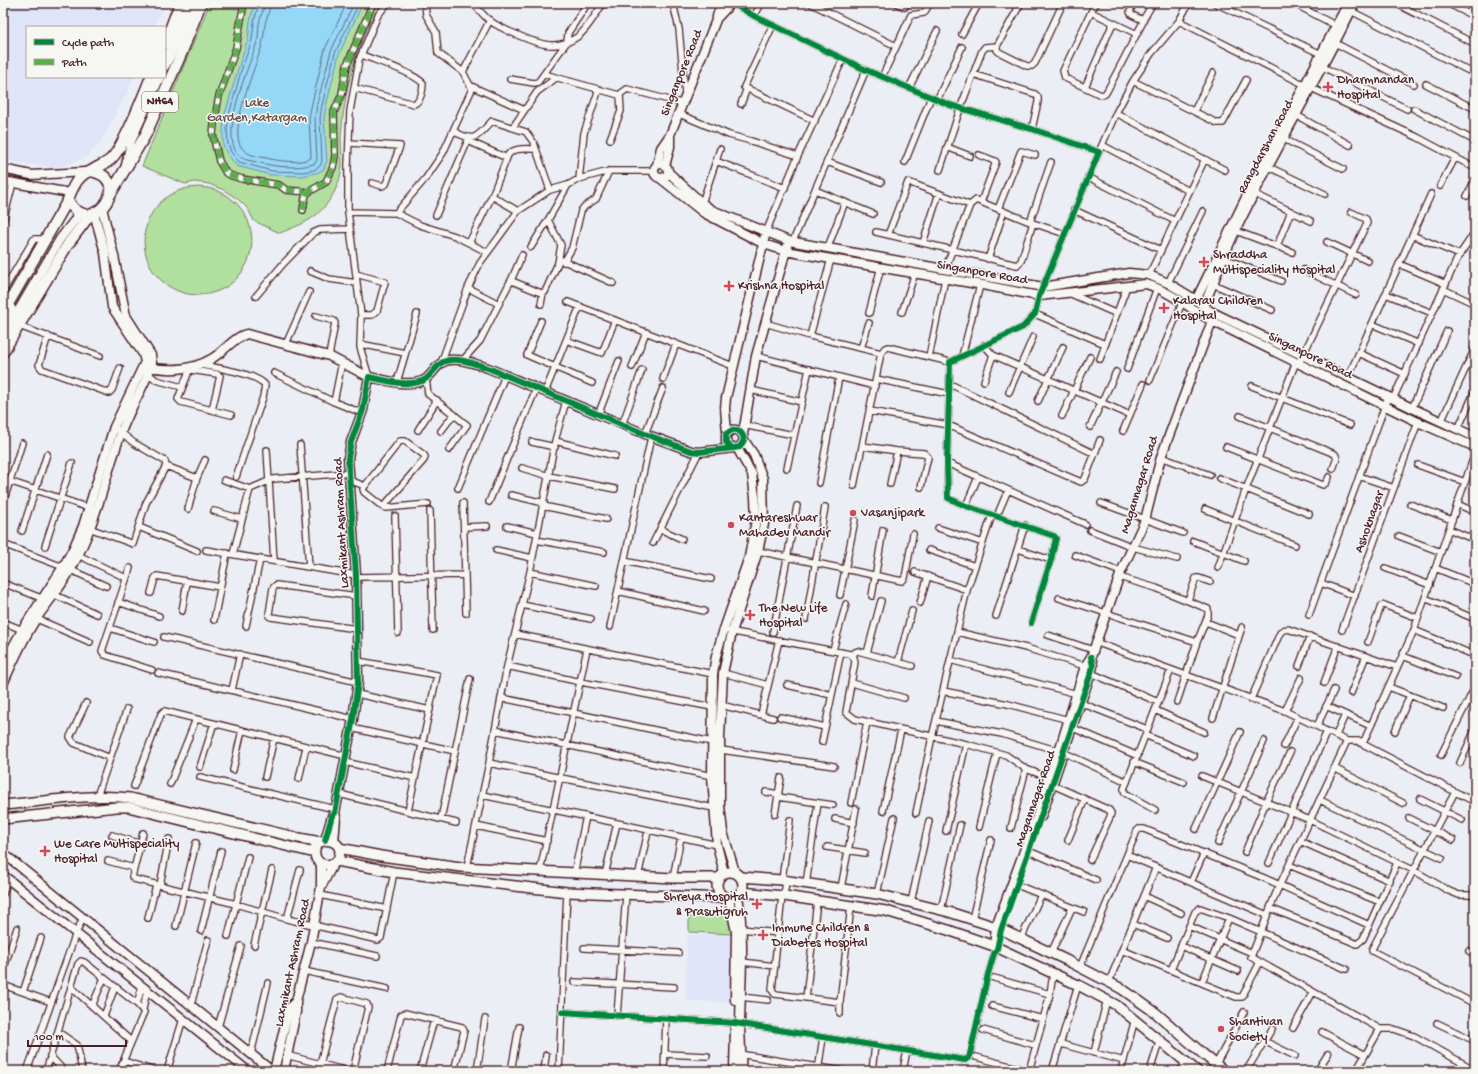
<svg xmlns="http://www.w3.org/2000/svg" width="1478" height="1074" font-family="'Gochi Hand',sans-serif">
<style>
.built{fill:#dfe4f8}
.green{fill:#b0df9e;stroke:#7d7f64}
.water{fill:#95d7f7;stroke:#778da5}
.lines{fill:none;stroke-linecap:round;stroke-linejoin:round}
.shore{stroke:#68697d;stroke-width:1}
.street-casing{stroke:#4a1f2b;stroke-width:8}
.secondary-casing{stroke:#4a1f2b;stroke-width:11}
.primary-casing{stroke:#4a1f2b;stroke-width:12}
.highway-casing{stroke:#4a1f2b;stroke-width:13}
.street{stroke:#f6f6f2;stroke-width:5.5}
.secondary{stroke:#f6f6f2;stroke-width:8}
.primary{stroke:#f6f6f2;stroke-width:9}
.highway{stroke:#f6f6f2;stroke-width:10}
.quiet{stroke:#57b146;stroke-width:5;stroke-dasharray:10 5;stroke-linecap:butt}
.cycleway-casing{stroke:#f6f6f2;stroke-width:8}
.cycleway{stroke:#00873e;stroke-width:6}
.poi-dot{fill:#d1495b;stroke:#f6f6f2;stroke-width:1.5}
.labels{text-anchor:middle;dominant-baseline:central;stroke-width:3;stroke-linejoin:round;paint-order:stroke}
.shield{fill:#f6f6f2;stroke:#7e6067;stroke-width:1}
.shield-label{font-size:12px;font-weight:bold;fill:#4a1f2b}
.street-label{font-size:13px;fill:#4a1f2b;stroke:#f6f6f2}
.poi-label{font-size:13px;fill:#4a1f2b;stroke:#f6f6f2;text-anchor:start}
.park-label{font-size:13px;fill:#644f48;stroke:#f6f6f2}
</style>
<rect width="100%" height="100%" fill="#eceef5"/>
<filter id="ink" filterUnits="userSpaceOnUse"><feTurbulence type="fractalNoise" baseFrequency=".025" numOctaves="2"/><feDisplacementMap in="SourceGraphic" scale="8" xChannelSelector="R" yChannelSelector="G"/><feConvolveMatrix kernelMatrix="1 2 1 2 8 2 1 2 1" color-interpolation-filters="sRGB"/></filter>
<g filter="url(#ink)">
<path class="built" d="M3,3H164L154,27H27V77H134L127,93L100,143L84,158L57,168L3,160Z
M731,934L729,1002L686,1001L687,935Z"/>
<path class="green" d="M210,3H383C359,31 345,89 342,126C340,139 342,152 342,165C341,184 330,204 316,215C305,224 292,228 280,233L254,221L248,209L239,200L224,190L209,184L195,182L185,184L142,166Z
M144 241a54 54 0 1 1 108 0a54 54 0 1 1-108 0Z
M730,913L732,934L689,932V914Z"/>
<path class="water" d="M255,3H363L339,54L326,106L324,118L327,161L325,165L324,169L319,172L303,176L271,175L237,166L227,154L223,145V128L225,114L238,69L248,39L250,21Z"/>
<g class="lines">
<path class="shore" d="M259,3L254,22L252,40L241,71L229,115L227,129L228,144L231,152L239,162L272,171L303,172L314,170L320,166L322,161L320,118L322,105L335,53L359,3
M264,3C264,10 260,17 259,24C258,30 259,36 257,42C250,65 215,141 242,158C247,161 255,161 260,163C277,167 297,169 314,164L317,160L315,118L317,104L331,51L354,3
M270,3C270,10 267,17 265,24C264,31 264,38 262,45C256,66 230,126 240,145C245,155 256,156 266,158C277,161 302,164 311,158L309,118L312,103L325,49L347,3"/>
<g class="street-casing">
<path id="street" d="M244,3L236,48L219,96L214,124L213,135L219,161L226,173L232,176L242,179L279,185L286,190L308,192
M473,3C478,9 484,16 490,21C502,29 539,46 553,45C561,45 570,42 577,37C587,30 596,14 603,3
M673,3L679,29L685,94
M732,3L754,16L866,70L950,105L1032,129L1099,152L1039,296L1035,314L1023,327L950,362L947,463L948,498L966,506L1054,536L1056,538L1051,560L1031,623
M810,3L896,46
M896,3L905,7
M1021,3L997,46V50L999,52L1027,66H1032L1035,63L1063,3
M1097,3L1094,6L1063,71L1065,78L1101,95L1105,94L1107,91L1143,22
M1133,3L1130,12L1132,15L1143,20L1153,3
M1215,3L1321,54
M1293,3L1331,23
M1395,3L1475,44
M1447,3L1475,17
M99,6L100,3
M1351,11L1475,74
M1091,12L1137,34
M754,16L762,3
M1179,21L1305,85L1417,137L1475,168
M773,25L744,87L815,121
M962,34L979,3
M1335,43L1414,84
M1323,67L1407,109
M463,72L490,20
M544,74L619,95L627,89L681,103
M973,74L1035,94L1038,97V102L1032,129
M882,77L911,15L924,13L930,3
M510,79L534,83L538,82L567,42L568,33L588,3
M1133,81L1217,123H1223L1246,80
M1426,84L1475,109
M471,86L522,109
M1085,87L1113,23
M354,88L414,104C421,101 423,90 423,83C410,71 379,62 362,55
M909,88L937,31
M937,100L962,47
M741,104L747,88
M1414,109L1475,141
M1194,111L1213,73
M677,113L729,135L751,141L798,156
M1116,113L1225,170
M1296,115L1350,145
M513,127L537,92L556,78
M453,131C475,143 476,138 492,121L526,132L534,143L550,190
M610,139L621,111L620,95
M1284,139L1343,169
M468,141L507,158
M349,143L400,146L386,184L382,186L372,183
M1102,145L1189,191
M947,147L970,156
M1099,152L1116,113L1133,81L1151,54L1179,21L1189,3
M979,155L995,161L996,162L981,202
M716,161L785,188
M827,162L881,182
M905,162L931,97
M1269,167L1325,194
M940,170L960,109L982,51L985,47L997,46
M1088,177L1175,221
M579,179L584,133L599,89
M1440,186L1455,158
M815,190L873,214
M1255,194L1311,221
M492,196L518,211
M1467,196L1475,180
M702,203L720,149
M998,209L1021,151L1035,155
M303,210L305,198L307,193L326,182L333,167L335,156L334,112L342,94L347,65L373,3
M1074,210L1161,250
M348,212L396,213L420,225L455,236L487,252
M396,213L426,178L443,153L472,89L463,72L438,53L436,32L426,15L425,3
M436,215L469,138
M3,222L13,183
M1030,222L1051,162
M1236,231L1292,252
M766,232L798,156L843,59
M876,232L1017,265L1021,261L1033,223
M888,235L908,182L970,205L976,200L1030,222L1065,234
M1412,235L1460,255
M793,241L866,70
M1327,242L1368,261
M469,243L492,196L508,155C514,147 526,149 536,149
M923,243L939,193
M1277,246L1291,211
M531,247L548,220
M828,247L845,202
M1224,258L1281,281
M988,259L1004,211
M562,260L613,283
M564,262L572,248L581,211L584,207L596,199L609,171
M1399,264L1446,284
M945,269L970,205
M1304,270L1356,295
M310,271L329,279L357,283
M356,274L385,282L377,311L372,315H361
M1149,275L1205,159
M510,283L522,255
M1168,283L1203,211
M1213,284L1272,310
M468,288L499,304
M1443,289L1475,304
M3,291L34,239H47
M1069,293L1117,314
M1386,294L1432,313
M256,296L283,264L313,233L320,230L350,229
M568,302L733,366
M541,304L543,293
M902,312L915,273
M869,313L881,267
M1035,314L1105,344
M316,316L334,321L335,323L329,356
M541,321L527,355L592,383
M765,323L810,336L881,353
M1372,324L1419,344
M19,326L100,356
M48,336L39,365L42,369L109,393L112,390L120,368
M810,336L831,259
M566,340L602,353L615,320
M286,344L309,292
M360,344L405,353
M984,345L993,355L1130,415
M861,348L869,323
M1359,353L1405,374
M756,356L875,386
M962,356L980,285
M929,357L945,279
M1100,359L1127,286
M1301,359L1367,223L1366,219L1351,212
M462,361L480,341L510,282L512,281L541,293L545,292L558,263L561,245L548,220L568,185
M441,363L468,288L480,263L518,211L550,190L568,185L579,179L609,171H654
M199,365C213,367 256,373 265,385L263,397L236,477
M632,367L646,332
M1127,369L1157,288
M274,373L334,402L362,413
M149,374L156,380L182,387
M369,377L360,347L361,315L348,212V166L350,111L359,60L378,15L388,3
M1348,377L1431,194
M426,379L428,394L467,425L449,450
M663,379L676,344
M876,379L949,394
M1150,380L1182,303
M984,381L993,355
M397,382L417,314
M950,384L1095,454
M1252,386L1350,425
M751,390L802,402
M545,392L580,306
M1009,392L1033,337
M1393,399L1458,257L1475,232
M1038,401L1063,347
M334,402L342,362
M1412,408L1447,331
M212,410L220,376L217,374L191,370L189,371L178,399L181,402L231,415
M870,411L948,425L1081,482L1085,479L1100,440
M598,415L619,361
M1062,416L1090,357
M1240,416L1335,454L1337,458L1333,469
M1441,422L1475,348
M622,425L642,370
M743,425L794,435
M1090,427L1116,372
M1458,429L1475,391
M418,430L437,400
M441,431L454,414
M1123,431L1143,384
M645,434L663,388
M555,441L615,456
M532,442L555,447
M300,445L309,567
M863,446L897,451L924,453L928,457L921,487
M1226,447L1323,485L1326,483L1329,477
M267,450L274,561
M1161,457L1210,475
M947,463L1085,524
M1418,465L1465,482
M166,466L197,478L205,460
M522,468L549,476L615,489
M787,468L809,369
M1359,476L1394,488
M1219,478L1309,514
M3,479L92,509
M224,480L250,489
M349,480L365,486L363,489L364,492L383,507L386,508L428,504
M819,483L839,377
M890,484L897,451
M365,486L400,441H405L424,455L425,457L424,460L383,507
M854,486L881,353L885,348L888,347L950,362
M458,488L505,376
M511,495L544,503
M489,502L536,389
M3,503L22,443
M463,503L466,613
M1101,503L1183,533
M1410,504L1452,520
M1457,504L1475,512
M543,506L606,519
M966,506L978,477
M188,509L197,478
M1205,509L1295,545
M214,511L242,519
M430,511L433,630
M999,511L1008,490
M395,516L398,633
M507,526L537,533
M139,527L197,551
M464,527L487,526
M89,528L133,544L146,503L166,466L165,461L134,443L114,427
M938,528L983,543
M660,529L682,539
M1449,529L1475,540
M1090,530L1133,547L1177,559
M22,531L47,454
M1399,536L1441,552
M536,540L604,552
M1193,541L1244,561
M653,543L699,452
M3,544L71,570L106,586
M45,546L72,463
M1018,549L1051,560
M206,550L356,575
M496,550L532,558
M929,550L975,566
M758,551L902,581L905,578L913,534
M233,554L250,489L273,479L349,473
M78,555L126,578
M1075,555L1121,572
M624,561L711,579
M130,568L102,651L105,655L152,670
M1218,568L1246,489L1296,362
M1385,568L1430,585
M1435,568L1475,584
M530,572L596,586
M915,572L967,590
M356,577L465,575
M1119,577L1156,588L1208,609V615L1197,642L1177,702
M3,583L41,598
M1321,583L1355,596
M618,591L704,611
M151,593L155,578L157,576L220,587
M55,595L97,614
M840,595L855,520
M357,596L276,585L273,588L269,614V616L271,617L357,629
M872,596L883,530
M1059,598L1197,642
M1425,598L1475,619
M1188,600L1196,578H1199L1210,582
M118,602L159,616
M920,603L928,576
M522,605L591,619
M182,611L187,582
M1309,615L1388,397
M996,616L1025,525
M37,619L90,642
M806,619L825,507
M214,620L227,553
M3,622L25,631
M1206,622L1239,635
M246,626L260,559
M610,627L651,437
M110,628L154,642
M1342,630L1418,422
M1414,630L1469,653
M729,631L850,654L854,658L855,662L846,712L855,719L966,744L1006,755L1026,769L1050,778
M773,632L797,506
M957,632L1026,648L1085,666
M515,634L713,674
M1048,635L1093,650
M164,637L358,682
M1095,642L1285,711L1347,741H1364L1414,630L1475,453
M1368,642L1381,606L1384,605L1418,618
M833,650L846,604
M867,653L881,601
M853,656L855,652L858,651L912,666
M1403,656L1456,677
M950,660L1077,694
M358,661L437,675L408,811
M898,662L912,611
M507,666L581,682L712,707
M1299,666L1310,636
M158,673L353,719
M723,673L768,685
M1091,673L1158,702
M852,683L904,698
M1324,683L1338,646
M787,685L832,695
M1389,687L1443,708
M232,690L240,654
M943,691L1008,704L1069,720
M1351,693L1366,656
M357,694L430,710
M502,698L712,742
M1251,699L1280,633L1283,630L1288,629L1397,667
M86,703L70,737L74,743L110,758
M1081,703L1147,729
M721,705L773,718
M1326,706L1371,726
M1155,710L1204,732
M1285,711L1301,678
M761,715L779,640
M780,717L825,727
M1213,718L1242,627
M936,721L1002,734L1059,751
M1317,726L1334,690
M351,728L455,751
M1073,728L1138,756
M495,730L712,776
M1395,731L1410,695
M1145,735L1194,756
M1336,735L1345,715
M1347,741L1276,893L1251,957L1380,1029L1356,1071
M822,742L841,652
M1359,742L1471,800
M1284,746L1298,717
M721,750L834,766
M1063,752L1127,782
M1441,755L1475,687
M345,762L415,778
M1134,762L1184,782
M489,763L561,778L714,808
M1460,763L1475,730
M200,767L214,723
M1334,768L1403,803
M233,770L242,730
M1202,776L1310,820L1413,870L1449,891L1459,895H1475
M200,777L335,809
M265,777L274,738
M299,779L306,747
M170,784L196,719
M1053,785L1109,810L1111,813L1110,817L1090,860
M134,786L161,714L164,711L346,756
M766,792L779,794
M1455,792L1372,949V951L1475,1004
M339,794L456,823
M482,795L617,823L717,845
M97,796L127,709
M778,797L833,805
M1420,799L1462,820
M1320,800L1442,858
M851,803L867,722
M1155,810L1125,793L1124,789L1171,670
M883,811L901,730
M916,813L932,737L967,590L992,515
M775,814L781,778
M1409,818L1453,840
M441,819L470,679
M835,819L854,823
M476,826L547,841
M979,827L997,753
M1011,828L1026,769
M1196,829L1240,732
M946,831L966,744
M143,833L132,877L134,879L236,904L287,919L378,940L381,938L394,872
M112,835L141,844
M1068,840L1085,799
M1300,841L1390,881
M1218,843L1264,741
M827,847L865,853
M1024,849L1096,880
M1245,852L1266,802L1290,752
M1127,855L1267,915
M108,861L134,868
M1269,863L1327,731
M1289,865L1380,902
M467,867L489,763L507,666L530,572L555,441L566,401
M540,871L587,649
M574,874L586,816
M605,875L617,823
M638,877L648,831
M673,878L681,837
M782,880L790,820
M1191,882L1204,853
M806,884L818,803
M160,885L169,839
M1017,885L1084,912
M841,888L856,809
M3,894L8,879
M877,894L894,818
M320,895L387,909
M782,896L772,990L775,994L840,1002L851,906
M784,896L786,881
M1144,896L1181,913
M911,902L929,821
M1270,908L1357,944L1363,939L1397,863
M941,910L960,825
M148,918L156,885
M287,919L300,870
M972,919L991,840
M1133,924L1167,938
M176,926L196,843
M1189,926L1252,953
M742,929L778,933
M201,931L221,851
M228,936L248,857
M1021,939L1041,895
M311,942L377,956
M254,945L272,870
M1181,946L1238,971
M584,948L678,953
M1122,950L1236,997H1242L1260,962
M1469,951L1475,955
M1051,953L1072,908
M742,962L775,966
M1080,967L1137,831L1139,829H1144L1264,878L1369,925
M1171,970L1195,912L1200,908L1229,918L1346,969
M3,971L17,928
M304,971L387,989
M994,978L1050,994
M574,982L674,987
M1109,982L1156,867
M1202,982L1229,918
M3,985L51,1002
M71,987L131,1041
M23,992L41,938
M741,997L768,1000
M806,998L817,901
M137,1004L142,986
M191,1005L208,940
M92,1006L104,978
M992,1006L1043,1019
M143,1009L147,990
M562,1012L735,1023L965,1060L969,1058L970,1055L988,974L994,954L997,949
M840,1013V1002
M104,1016L115,987
M617,1016L626,894
M1437,1023L1475,1041
M218,1027L241,946
M1293,1028L1313,992
M1380,1029H1394L1414,1036L1475,1070
M983,1030L1035,1045
M58,1032L77,1045L79,1054L82,1071
M1322,1032L1365,1055
M1264,1041L1295,1056
M1061,1044L1124,1061
M1094,1053L1107,999
M251,1054L268,983
M665,1054L707,1056
M739,1054L843,1071
M286,1055L348,1071
M50,1056L64,1071
M976,1057L1029,1071
M127,1062L155,1071
M320,1064L337,999L341,997L367,1004L368,1007L353,1071
M1216,1064L1244,1012
M27,1071L76,933L83,918
M46,1071L78,964L81,961L84,962L137,1004L144,1012L119,1071
M167,1071L183,1019
M387,1071L401,1015L405,1013L462,1027L464,1031L454,1071
M420,1071L434,1020
M477,1071L485,1019
M511,1071L519,1027
M544,1071L546,1055
M559,1071L567,892
M664,1071L666,1019
M818,1071L823,1037
M872,1071L875,1045
M903,1071L907,1050
M1029,1071L1050,994L1053,974
M1052,1071L1078,985
M1121,1071L1135,1019
M1150,1071L1160,1039
M1181,1071L1185,1061
M1246,1071L1272,1029
M1317,1071L1328,1054"/>
</g>
<g class="secondary-casing">
<path id="secondary" d="M718,17L731,3
M168,53L186,3
M165,66L179,40L194,3
M654 171a7 7 0 1 1 14 0a7 7 0 1 1-14 0Z
M126,165L131,141L160,77
M657,165L661,148L670,135L716,20L721,3
M665,166L670,147V135
M3,169L31,175L85,172
M668,172L702,203L712,210L789,241L1043,287L1129,273L1149,275L1168,283L1196,300L1210,311L1412,408L1475,437
M660,178L704,213L764,244L785,251L977,284L1039,296L1146,284C1170,291 1190,309 1212,321L1418,422L1475,447
M3,181L70,193
M1196,300L1252,185L1348,3
M1204,306C1213,283 1222,260 1232,238C1270,158 1316,82 1355,3
M3,321L11,308
M3,337L60,239L80,213
M146,366C171,373 200,369 220,353C228,346 237,336 247,334L329,356L369,377
M727,433L725,408L726,398L766,232
M743,434L756,356L787,247
M3,665L22,630L63,567L73,549L83,526L114,427L145,362L143,354L112,307L105,253L94,213
M3,684C13,661 23,639 36,619C48,602 61,587 71,569C95,527 105,478 121,433C129,409 144,388 152,364L151,355L126,316L114,256L102,208
M1066,745L1091,673L1093,666L1091,657
M1041,817L1062,756
M325,840L332,816L335,813L353,719L358,682L356,575L348,458L351,442L363,410L369,377C384,380 407,387 422,381C429,379 433,370 440,364C452,354 475,364 488,368L645,434L691,451L699,452L734,448L740,447L744,440C743,433 739,429 732,430L726,434V442L731,448
M334,842L336,817L335,813
M3,853L272,1071
M735,872L723,832L720,806V737L723,673L732,632L758,551L764,524L763,479L754,455L744,440
M724,873L717,845L712,776L713,674L716,656L724,629L749,557L756,520L755,497L752,474L737,448
M3,875L248,1071
M321,887V864
M738,896C745,938 741,979 740,1022C740,1038 742,1055 741,1071
M729,899L736,932L735,1000
M994,946L996,927L1037,816L1048,777L1059,751L1085,666L1091,657L1121,572L1145,520L1161,457L1212,321
M274,1071L289,1008L296,1001
M284,1071L296,1012V1001L311,942L321,887L334,863
M734,1071L735,1028"/>
</g>
<g class="primary-casing">
<path id="primary" d="M3,805C42,802 91,793 130,798L299,838L321,842
M3,819L117,807H128L315,853
M339,848L381,856L461,867L673,878H718
M337,861C351,837 310,833 315,855C317,866 330,867 337,861L394,872L567,892L725,898
M717 885a13 13 0 1 1 26 0a13 13 0 1 1-26 0Z
M741,877L782,880L877,894L949,912L996,927L1066,960L1122,989L1156,1013L1203,1054L1224,1071
M741,892L784,896L886,911L948,930L994,946L1078,985L1116,1005L1197,1071"/>
</g>
<g class="highway-casing">
<path id="highway" d="M165,43L180,3
M91,171C112,175 116,191 103,207C99,211 93,213 89,216C77,212 74,211 68,200C72,188 78,174 91,171Z
M91,171C97,167 105,164 110,160C124,148 143,96 151,77
M110,195L146,134L182,52L201,3
M3,313L68,200
M3,352L68,244L89,216"/>
</g>
<use href="#street" class="street"/>
<use href="#secondary" class="secondary"/>
<use href="#primary" class="primary"/>
<use href="#highway" class="highway"/>
<path class="quiet" d="M244,3L236,48L219,96L214,124L213,135L219,161L226,173L232,176L242,179L279,185L286,190L308,192
M303,210L305,198L307,193L326,182L333,167L335,156L334,112L342,94L347,65L373,3"/>
<g class="cycleway-casing">
<path id="cycleway" d="M732,3L754,16L866,70L950,105L1032,129L1099,152L1039,296L1035,314L1023,327L950,362L947,463L948,498L966,506L1054,536L1056,538L1051,560L1031,623
M325,840L332,816L335,813L353,719L358,682L356,575L348,458L351,442L363,410L369,377C384,380 407,387 422,381C429,379 433,370 440,364C452,354 475,364 488,368L645,434L691,451L699,452L734,448L740,447L744,440C743,433 739,429 732,430L726,434V442L731,448
M562,1012L735,1023L965,1060L969,1058L988,974L994,954L997,949L1001,930L1091,673L1093,666L1091,657"/>
</g>
<use href="#cycleway" class="cycleway"/>
</g>
</g>
<g class="poi-dot">
<path d="M1326 81h4v4h4v4h-4v4h-4v-4h-4v-4h4z"/>
<path d="M1202 256h4v4h4v4h-4v4h-4v-4h-4v-4h4z"/>
<path d="M727 280h4v4h4v4h-4v4h-4v-4h-4v-4h4z"/>
<path d="M1162 302h4v4h4v4h-4v4h-4v-4h-4v-4h4z"/>
<circle cx="853" cy="513" r="4"/>
<circle cx="731" cy="525" r="4"/>
<path d="M748 609h4v4h4v4h-4v4h-4v-4h-4v-4h4z"/>
<path d="M43 845h4v4h4v4h-4v4h-4v-4h-4v-4h4z"/>
<path d="M755 898h4v4h4v4h-4v4h-4v-4h-4v-4h4z"/>
<path d="M761 929h4v4h4v4h-4v4h-4v-4h-4v-4h4z"/>
<circle cx="1221" cy="1029" r="4"/>
</g>
<g class="labels">
<rect class="shield" x="142" y="92" width="36" height="20" rx="3"/>
<g class="shield-label">
<text x="160" y="102">NH64</text>
</g>
<g class="street-label">
<text transform="translate(682 73) rotate(-68)">Singanpore Road</text>
<text transform="translate(1266 147) rotate(-62)">Rangdarshan Road</text>
<text transform="translate(982 273) rotate(10)">Singanpore Road</text>
<text transform="translate(1310 356) rotate(26)">Singanpore Road</text>
<text transform="translate(1140 485) rotate(-73)">Magannagar Road</text>
<text transform="translate(1370 522) rotate(-70)">Ashoknagar</text>
<text transform="translate(342 523) rotate(-93)">Laxmikant Ashram Road</text>
<text transform="translate(1036 799) rotate(-71)">Magannagar Road</text>
<text transform="translate(293 963) rotate(-78)">Laxmikant Ashram Road</text>
</g>
<g class="poi-label">
<text x="1337" y="80">Dharmnandan<tspan x="1337" dy="15">Hospital</tspan></text>
<text x="1213" y="255">Shraddha<tspan x="1213" dy="15">Multispeciality Hospital</tspan></text>
<text x="738" y="286">Krishna Hospital</text>
<text x="1173" y="301">Kalarav Children<tspan x="1173" dy="15">Hospital</tspan></text>
<text x="861" y="513">Vasanjipark</text>
<text x="739" y="518">Kantareshwar<tspan x="739" dy="15">Mahadev Mandir</tspan></text>
<text x="759" y="608">The New Life<tspan x="759" dy="15">Hospital</tspan></text>
<text x="54" y="844">We Care Multispeciality<tspan x="54" dy="15">Hospital</tspan></text>
<text x="748" y="897" text-anchor="end">Shreya Hospital<tspan x="748" dy="15">&amp; Prasutigruh</tspan></text>
<text x="772" y="928">Immune Children &amp;<tspan x="772" dy="15">Diabetes Hospital</tspan></text>
<text x="1229" y="1022">Shantivan<tspan x="1229" dy="15">Society</tspan></text>
</g>
<g class="park-label">
<text x="257" y="103">Lake<tspan x="257" dy="15">Garden,Katargam</tspan></text>
</g>
</g>
<rect width="1478" height="1074" fill="none" stroke="#f6f6f2" stroke-width="16"/>
<rect x="8" y="8" width="1462" height="1058" fill="none" stroke="#4a1f2b" stroke-width="1.5" filter="url(#ink)"/>
<rect x="26" y="26" width="140" height="52" fill="#f6f6f2" stroke="#b1a0a2"/>
<rect x="34" y="39" width="20" height="6" fill="#00873e" stroke="#b1a0a2"/>
<text x="62" y="46" font-size="12" fill="#4a1f2b">Cycle path</text>
<rect x="34" y="59" width="20" height="6" fill="#57b146" stroke="#b1a0a2"/>
<text x="62" y="66" font-size="12" fill="#4a1f2b">Path</text>
<path d="M28 1040v6h98v-6" fill="none" stroke="#4a1f2b" stroke-width="2"/>
<text x="34" y="1040" font-size="12" fill="#4a1f2b" stroke="#f6f6f2" stroke-width="3" paint-order="stroke">100 m</text>
</svg>
